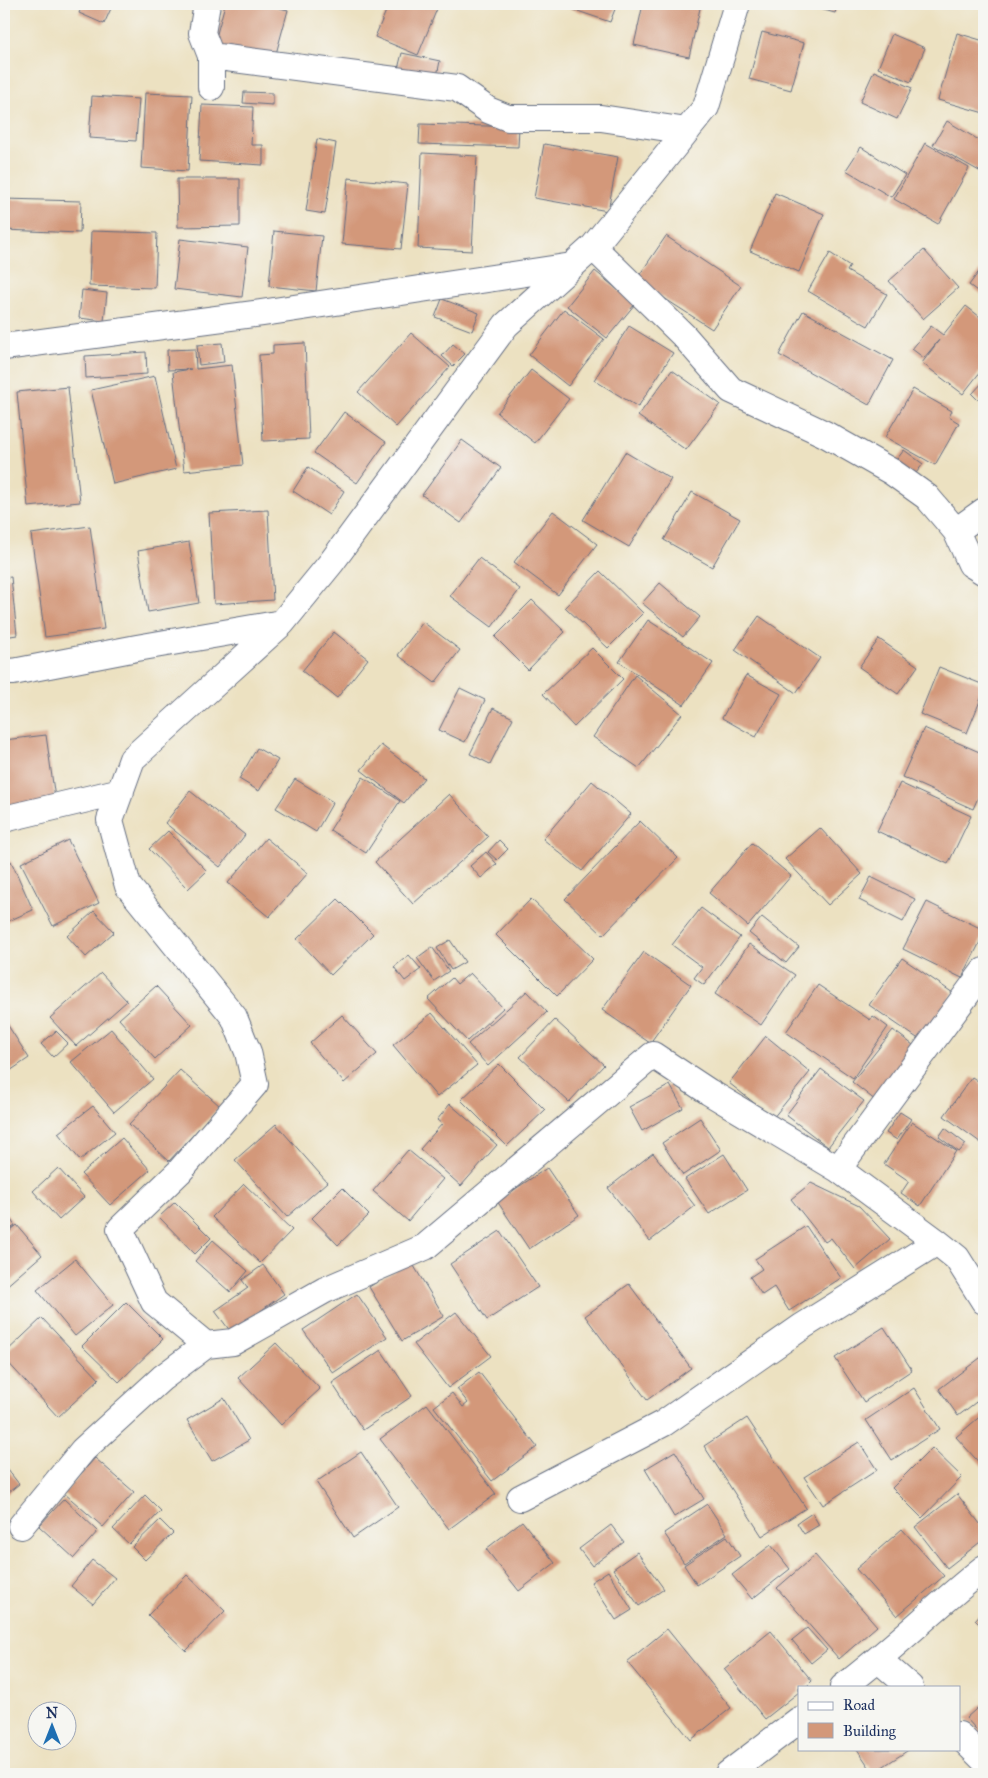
<svg xmlns="http://www.w3.org/2000/svg" width="988" height="1778" font-family="'IM FELL Great Primer',serif">
<style>
.building{fill:#d3987a}
.lines{fill:none;stroke-linecap:round;stroke-linejoin:round}
.street-casing{stroke:#646d81;stroke-width:28}
.street{stroke:#fff;stroke-width:26}
</style>
<rect width="100%" height="100%" fill="#f6f6f2"/>
<filter id="ink" filterUnits="userSpaceOnUse"><feTurbulence type="fractalNoise" baseFrequency=".02" numOctaves="2"/><feDisplacementMap in="SourceGraphic" scale="10" xChannelSelector="R" yChannelSelector="G"/><feConvolveMatrix kernelMatrix="1 2 1 2 8 2 1 2 1" color-interpolation-filters="sRGB"/></filter>
<filter id="wash" filterUnits="userSpaceOnUse"><feTurbulence type="fractalNoise" baseFrequency=".0096" numOctaves="4" result="noise"/><feDisplacementMap in="SourceGraphic" scale="20" xChannelSelector="R" yChannelSelector="G"/><feGaussianBlur stdDeviation="1.12" result="paint"/><feColorMatrix in="noise" values="0 0 0 0 0 0 0 0 0 0 0 0 0 0 0 0 0 1.4 0 .05"/><feComposite in="paint" operator="in"/></filter>
<g filter="url(#wash)">
<rect width="100%" height="100%" fill="#ece1c1"/>
<g id="blocks">
<path class="building" d="M83,4H113L104,24L79,13Z
M225,4H263L288,10L274,61L214,45Z
M389,4H439L418,55L375,37Z
M557,4H617L610,22Z
M643,4H701L689,57L634,45Z
M801,4H838L835,13Z
M762,32L804,43L791,90L749,79Z
M957,33L984,41V113L938,100Z
M892,34L925,48L911,82L878,68Z
M402,53L440,61L436,81L397,73Z
M874,71L912,88L897,119L860,102Z
M244,92L273,93V105L243,103Z
M145,93L192,95L188,171L141,168Z
M92,96L139,99L136,141L89,138Z
M202,105L253,107L251,145H263V165L199,161Z
M947,121L984,143V166L981,172L933,145Z
M420,124L519,127L518,147L419,144Z
M317,139L336,143L325,214L306,211Z
M925,143L969,168L938,224L894,199Z
M544,144L618,157L608,211L534,198Z
M861,147L905,175L891,197L846,170Z
M422,153L477,156L472,251L418,248Z
M348,178L408,184L401,249L342,244Z
M177,179H240V226L178,227Z
M775,193L824,214L799,272L750,251Z
M4,199L81,201L80,233L4,230Z
M91,231L157,233L155,288L89,286Z
M274,231L322,236L316,291L269,286Z
M666,236L741,286L712,329L636,280Z
M180,239L248,247L242,297L174,289Z
M924,250L958,288L923,319L889,281Z
M830,253L850,266L847,271L887,294L868,326L808,291Z
M984,265V296L969,285Z
M595,271L635,304L607,338L567,306Z
M82,290L107,293L104,321L79,318Z
M442,299L479,313L472,331L435,317Z
M966,306L984,320V367L963,394L922,363L939,340L924,358L912,349L931,326L943,335Z
M564,309L604,339L568,386L529,355Z
M803,311L893,360L869,405L779,355Z
M629,326L673,353L638,407L594,380Z
M411,333L450,367L396,427L358,392Z
M222,343L224,362L199,365L197,345Z
M305,343L309,439L263,441L259,355L273,354V345Z
M453,344L465,354L453,366L442,356Z
M195,349L196,369L232,365L243,465L184,471L173,372L191,369L168,370L167,350Z
M146,352L147,374L86,378L85,356Z
M531,370L569,399L535,443L497,413Z
M672,370L720,404L686,450L638,416Z
M155,376L176,469L113,484L91,390Z
M984,381V406L972,394Z
M68,387L80,502L28,507L17,392Z
M913,389L952,411L949,417L959,423L935,465L885,437Z
M344,412L386,442L357,483L314,453Z
M462,440L501,468L461,523L422,495Z
M904,450L923,464L913,477L894,463Z
M625,452L671,479L629,547L583,520Z
M308,467L344,491L329,515L293,491Z
M692,492L740,519L712,567L664,540Z
M268,510L273,600L214,604L209,513Z
M553,511L597,544L558,595L514,562Z
M90,526L104,629L45,637L31,534Z
M189,542L199,603L148,612L138,551Z
M479,558L520,589L492,627L450,596Z
M600,571L643,613L608,648L565,607Z
M11,577L17,635L4,637V578Z
M660,583L700,617L683,637L642,603Z
M532,600L565,632L528,670L495,637Z
M759,616L820,658L796,693L735,650Z
M648,620L713,663L684,705L619,662Z
M423,622L460,650L435,683L398,655Z
M334,632L368,659L337,698L302,671Z
M879,639L918,666L898,694L859,667Z
M592,648L623,679L574,727L543,694Z
M939,667L984,685V691L967,733L920,714Z
M635,675L682,714L639,768L593,737Z
M746,675L781,694L756,737L722,718Z
M460,688L485,700L465,742L439,730Z
M493,708L513,718L490,764L470,754Z
M924,728L984,754V784L973,809L902,777Z
M46,735L56,805L4,812V740Z
M381,745L424,778L404,803L361,770Z
M257,748L278,760L259,791L239,779Z
M363,777L400,801L366,853L330,830Z
M295,779L333,802L316,832L276,808Z
M592,781L631,814L582,871L543,839Z
M900,783L971,816L948,864L877,831Z
M190,791L245,835L220,867L165,823Z
M449,794L488,837L413,904L375,862Z
M640,821L678,858L603,935L565,899Z
M820,828L862,874L828,905L785,859Z
M168,831L207,871L188,889L149,849Z
M266,838L308,873L269,917L228,883Z
M68,840L99,903L53,926L21,863Z
M499,840L508,849L497,860L488,852Z
M752,843L791,876L748,926L709,893Z
M486,852L497,864L481,878L470,866Z
M11,861L33,910L4,923V864Z
M871,877L915,899L903,922L859,900Z
M338,899L373,934L331,975L297,939Z
M531,899L593,959L557,996L496,935Z
M927,902L984,930V934L962,978L903,949Z
M701,908L740,937L704,985L694,978L702,967L672,945Z
M94,911L114,932L86,957L67,936Z
M762,917L799,947L786,963L749,933Z
M450,940L465,962L451,970L437,948Z
M749,944L795,975L761,1025L715,994Z
M432,947L449,971L434,981L417,958Z
M644,952L691,985L650,1043L602,1010Z
M409,955L421,969L405,981L394,967Z
M902,958L953,993L920,1040L869,1005Z
M101,973L127,1001L76,1046L50,1018Z
M470,973L503,1008L467,1041L428,999L452,978L457,984Z
M818,985L870,1020L873,1016L888,1027L853,1078L786,1032Z
M156,986L192,1025L155,1059L119,1019Z
M527,991L547,1012L488,1066L468,1044Z
M432,1013L477,1065L437,1097L393,1045Z
M342,1015L377,1054L344,1083L310,1043Z
M555,1020L604,1065L569,1102L520,1057Z
M7,1024L29,1058L4,1075V1026Z
M111,1029L153,1079L114,1112L71,1062Z
M893,1030L917,1048L876,1101L852,1082Z
M56,1031L68,1043L53,1057L41,1044Z
M766,1036L810,1072L773,1118L729,1083Z
M499,1064L545,1110L507,1146L461,1100Z
M821,1069L864,1101L828,1147L786,1115Z
M180,1070L220,1106L169,1161L129,1124Z
M972,1077L984,1085V1145L944,1116Z
M670,1085L683,1108L642,1131L629,1107Z
M450,1104L497,1145L461,1186L420,1149L442,1124L437,1120Z
M93,1106L115,1132L80,1160L58,1133Z
M900,1112L911,1119L897,1140L886,1133Z
M700,1118L721,1150L683,1175L662,1143Z
M912,1122L956,1151L920,1206L901,1193L909,1181L884,1164Z
M276,1124L327,1182L287,1217L235,1160Z
M945,1128L966,1144L959,1152L939,1137Z
M122,1138L150,1170L110,1205L81,1174Z
M408,1150L443,1179L408,1221L373,1191Z
M653,1153L695,1206L650,1241L608,1188Z
M724,1154L747,1190L709,1214L685,1179Z
M58,1168L84,1197L59,1220L33,1191Z
M547,1168L579,1215L529,1249L497,1201Z
M811,1183L859,1206L890,1239L855,1269L831,1238L825,1242L791,1199Z
M244,1184L292,1230L260,1263L212,1217Z
M342,1188L369,1215L338,1245L312,1218Z
M175,1202L211,1238L195,1254L159,1217Z
M4,1209L15,1226L4,1233Z
M17,1225L42,1255L4,1288V1236Z
M806,1226L841,1278L789,1311L774,1287L762,1295L750,1277L762,1269L755,1259Z
M500,1231L538,1287L487,1320L450,1264Z
M213,1240L248,1271L230,1292L195,1261Z
M75,1259L113,1305L75,1336L37,1290Z
M411,1261L444,1316L402,1341L369,1287Z
M263,1265L284,1294L231,1332L215,1311L248,1288L242,1280Z
M629,1284L691,1368L647,1400L585,1316Z
M357,1294L387,1337L333,1373L303,1330Z
M126,1302L163,1339L119,1382L82,1346Z
M456,1312L491,1356L448,1388L414,1344Z
M42,1318L99,1379L58,1417L4,1358V1354Z
M884,1327L912,1370L864,1402L835,1358Z
M276,1343L320,1389L281,1425L238,1378Z
M381,1350L412,1396L363,1430L332,1383Z
M984,1355V1396L958,1416L939,1389Z
M479,1372L537,1447L492,1481L434,1407L452,1393L463,1407L468,1403L457,1389Z
M914,1388L940,1429L892,1460L866,1420Z
M224,1398L249,1440L212,1461L187,1420Z
M427,1404L496,1494L449,1529L380,1439Z
M984,1413V1468L956,1437Z
M747,1418L806,1508L762,1536L704,1446Z
M859,1442L877,1470L823,1505L804,1477Z
M932,1448L962,1477L922,1518L892,1488Z
M675,1451L704,1499L674,1517L645,1469Z
M361,1452L398,1507L353,1538L316,1482Z
M95,1458L134,1492L103,1527L64,1493Z
M4,1465L19,1484L4,1496Z
M957,1494L984,1529V1539L947,1568L915,1527Z
M145,1495L161,1511L129,1544L113,1529Z
M64,1499L98,1531L74,1558L39,1526Z
M707,1504L727,1534L684,1563L664,1533Z
M812,1513L819,1525L804,1534L797,1523Z
M160,1520L173,1533L145,1560L132,1547Z
M522,1521L555,1563L519,1591L486,1549Z
M611,1525L624,1542L592,1566L579,1549Z
M902,1529L944,1576L897,1616L856,1569Z
M727,1536L740,1556L697,1585L684,1565Z
M771,1545L790,1569L752,1599L732,1575Z
M637,1552L664,1589L639,1606L613,1569Z
M815,1555L877,1626L839,1659L777,1588Z
M92,1560L115,1578L93,1604L71,1586Z
M608,1571L632,1610L616,1620L591,1582Z
M187,1575L225,1611L186,1651L148,1615Z
M984,1610V1629L975,1620Z
M807,1628L827,1650L811,1663L792,1640Z
M667,1629L731,1708L691,1740L627,1662Z
M771,1631L812,1681L806,1687H799V1692L765,1719L724,1669Z
M984,1702V1738L966,1718Z
M857,1749H910L873,1773Z"/>
</g>
</g>
<g filter="url(#ink)">
<use href="#blocks" fill-opacity="0" stroke="#646d81" stroke-width="1"/>
<g class="lines">
<g class="street-casing">
<path id="street" d="M207,4L202,33L211,56V87
M211,56L457,88L488,110L508,118H601L687,131
M593,247L684,336L731,390L825,434L892,472L927,497L956,531L971,564L984,572
M4,347L262,313L572,266
M956,531L984,511
M4,671L13,672L137,648L282,623
M4,819L121,791
M838,1169L984,971
M206,1345L154,1302L120,1229L179,1172L255,1084L248,1052L234,1017L128,886L110,820L132,759L282,623L331,563L506,325L593,247L706,107L737,4
M520,1498L664,1423L803,1326L937,1242
M21,1526L83,1450L162,1378L206,1345L233,1342L325,1290L425,1247L653,1055L709,1092L838,1169L937,1242L957,1258L984,1301
M879,1660L910,1687
M843,1687C892,1650 936,1606 984,1568
M959,1735L984,1760
M728,1774L799,1720"/>
</g>
<use href="#street" class="street"/>
</g>
</g>
<rect width="988" height="1778" fill="none" stroke="#f6f6f2" stroke-width="20"/>
<rect x="798" y="1686" width="162" height="65" fill="#f6f6f2" stroke="#9ea6b7"/>
<rect x="808" y="1702" width="25" height="8" fill="#ffffff" stroke="#9ea6b7"/>
<text x="843" y="1710" font-size="15" fill="#1b2f5e">Road</text>
<rect x="808" y="1723" width="25" height="15" fill="#d3987a" stroke="#9ea6b7"/>
<text x="843" y="1736" font-size="15" fill="#1b2f5e">Building</text>
<g transform="translate(52 1726)"><circle r="24" fill="#f6f6f2" stroke="#9ea6b7"/>
<path d="M0-4L9 19L0 12L-9 19Z" fill="#1f6fb2"/>
<text y="-8" font-size="14" font-weight="bold" text-anchor="middle" fill="#1b2f5e">N</text>
</g>
</svg>
